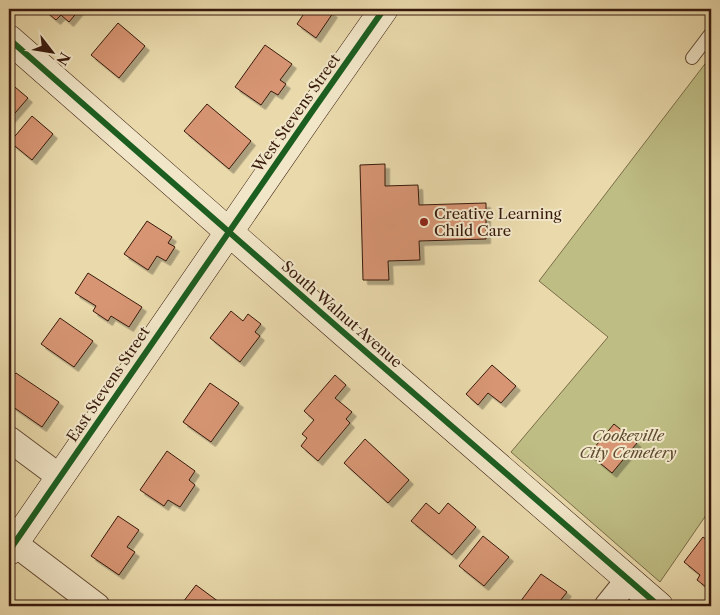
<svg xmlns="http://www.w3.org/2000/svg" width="720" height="615" font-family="'Libre Caslon Text',serif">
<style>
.green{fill:#bebd84;stroke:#7b6c48}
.building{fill:#d79573;stroke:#381a0d;filter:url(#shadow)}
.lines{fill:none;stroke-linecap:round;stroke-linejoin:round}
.lane-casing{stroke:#644a34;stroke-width:14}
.street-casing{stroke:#644a34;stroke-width:27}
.secondary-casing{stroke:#381a0d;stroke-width:29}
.lane{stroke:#f1e6c8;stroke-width:12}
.street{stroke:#f1e6c8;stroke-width:25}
.secondary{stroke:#f1e6c8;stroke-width:28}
.cycleway-casing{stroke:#f1e6c8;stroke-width:9}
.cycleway{stroke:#1b5e20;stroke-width:6}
.poi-dot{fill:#8f2418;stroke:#f1e6c8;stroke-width:2}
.labels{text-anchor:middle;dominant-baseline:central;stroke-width:4;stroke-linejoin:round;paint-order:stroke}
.street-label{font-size:15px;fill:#381a0d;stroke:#f1e6c8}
.poi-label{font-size:15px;fill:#381a0d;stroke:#f1e6c8;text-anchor:start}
.park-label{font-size:15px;font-style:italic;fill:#604b31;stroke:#f1e6c8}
</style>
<defs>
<filter id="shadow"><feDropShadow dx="4.5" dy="4.5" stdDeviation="0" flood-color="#0004"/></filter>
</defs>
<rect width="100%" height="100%" fill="#e9d9ab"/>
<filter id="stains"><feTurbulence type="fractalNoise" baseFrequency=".004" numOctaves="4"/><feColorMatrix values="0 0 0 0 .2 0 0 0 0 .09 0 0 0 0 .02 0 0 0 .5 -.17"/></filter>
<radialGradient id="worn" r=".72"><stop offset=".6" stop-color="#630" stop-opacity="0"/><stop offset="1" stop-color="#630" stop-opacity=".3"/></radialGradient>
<path class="green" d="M711,56V508L660,582L511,452L608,337L539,281Z"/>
<path class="building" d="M43,9H80L69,22L61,15L56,20Z
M307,9H327L333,13L316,38L297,24Z
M118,23L145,46L119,78L91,55Z
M265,45L292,64L280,80L286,84L278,95L271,91L261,105L235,87Z
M9,82L28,98L9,120Z
M207,104L251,141L229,169L184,131Z
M32,116L53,134L32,160L10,142Z
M385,164V186L418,185L419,205L486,203V239L419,241L420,260L388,261L389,280H363L360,165Z
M147,221L172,237L168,243L175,247L166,261L157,256L148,270L124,254Z
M88,273L142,307L129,327L111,316L108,321L93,311L96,306L75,293Z
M231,311L243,321L248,314L261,324L255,332L260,336L240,362L210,338Z
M60,318L93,341L74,367L41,344Z
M492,365L516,386L501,403L488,393L478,405L466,394Z
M16,373L59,402L42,427L9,404V375L12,377Z
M335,375L346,385L335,398L352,412L346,419L350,423L318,461L301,446L307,438L302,434L314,420L304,411Z
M210,383L239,403L211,442L183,422Z
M614,424L637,443L612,473L589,454Z
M365,439L409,480L388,503L344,463Z
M167,451L195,471L189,480L195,485L180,507L168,500L164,506L140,490Z
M426,503L439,514L448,503L476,527L452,555L411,521Z
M118,516L139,530L127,547L135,552L119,575L91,556Z
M711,534V591L697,580L700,575L684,562L703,537L707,540Z
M483,536L509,557L484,586L459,566Z
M541,574L567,592L556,606H517Z
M196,585L219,602L216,606H180Z"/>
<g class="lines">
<g class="lane-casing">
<path id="lane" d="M692,58L711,33"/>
</g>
<g class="street-casing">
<path id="street" d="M9,439L60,477
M14,543L97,606
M607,606L628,580"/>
</g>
<g class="secondary-casing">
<path id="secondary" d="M9,39L343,332L659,606
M9,551L311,113L384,9"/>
</g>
<use href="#lane" class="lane"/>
<use href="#street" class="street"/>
<use href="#secondary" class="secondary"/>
<g class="cycleway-casing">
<path id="cycleway" d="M9,39L343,332L659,606
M9,551L311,113L384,9"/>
</g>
<use href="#cycleway" class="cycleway"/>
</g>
<circle class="poi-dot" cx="424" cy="222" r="5"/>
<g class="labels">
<g class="street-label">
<text transform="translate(296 113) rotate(-55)">West Stevens Street</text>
<text transform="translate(342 314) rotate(41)">South Walnut Avenue</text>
<text transform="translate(108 384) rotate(-56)">East Stevens Street</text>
</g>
<g class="poi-label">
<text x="434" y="213">Creative Learning<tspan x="434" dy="17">Child Care</tspan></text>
</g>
<g class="park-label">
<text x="628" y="435">Cookeville<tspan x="628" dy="17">City Cemetery</tspan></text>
</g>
</g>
<rect width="720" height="615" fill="none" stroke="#e9d9ab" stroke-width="30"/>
<rect x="10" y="10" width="700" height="595" fill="none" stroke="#381a0d" stroke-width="2.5"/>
<rect x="15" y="15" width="690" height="585" fill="none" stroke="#381a0d"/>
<g transform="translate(52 52) rotate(121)" stroke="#f1e6c8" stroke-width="4" paint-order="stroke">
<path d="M0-4L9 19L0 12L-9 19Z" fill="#381a0d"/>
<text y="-8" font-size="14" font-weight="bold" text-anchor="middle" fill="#381a0d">N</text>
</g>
<rect width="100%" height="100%" filter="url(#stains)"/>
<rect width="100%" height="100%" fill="url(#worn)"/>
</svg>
